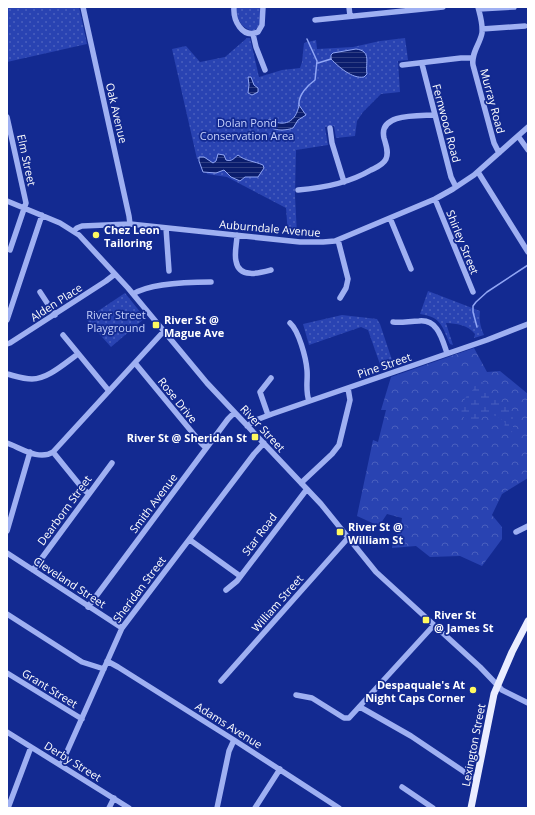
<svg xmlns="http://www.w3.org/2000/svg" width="535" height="815" font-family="'Open Sans',sans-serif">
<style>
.forest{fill:url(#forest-crowns)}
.wetland{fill:url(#wetland-marsh)}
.park{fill:url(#park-dots)}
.water{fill:url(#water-rules);stroke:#91a6f5}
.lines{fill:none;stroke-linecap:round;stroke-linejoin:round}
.stream{stroke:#91a6f5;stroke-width:1.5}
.minor{stroke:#9fb0f2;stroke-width:5.5}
.major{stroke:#eaedff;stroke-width:7}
.poi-dot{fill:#fff960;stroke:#132a91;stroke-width:1.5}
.labels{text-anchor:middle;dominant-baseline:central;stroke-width:3.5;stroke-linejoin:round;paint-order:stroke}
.street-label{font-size:11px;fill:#fff;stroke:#132a91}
.park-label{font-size:11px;fill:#c6d1fd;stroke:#132a91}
.poi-label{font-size:11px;font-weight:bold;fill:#fff;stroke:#132a91;text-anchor:start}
</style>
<defs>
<pattern id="forest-crowns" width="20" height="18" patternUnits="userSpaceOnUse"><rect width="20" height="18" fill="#2943b2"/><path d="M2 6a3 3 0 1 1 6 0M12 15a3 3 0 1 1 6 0" fill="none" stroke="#495fbe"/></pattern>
<pattern id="wetland-marsh" width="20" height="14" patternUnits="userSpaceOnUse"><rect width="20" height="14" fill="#2943b2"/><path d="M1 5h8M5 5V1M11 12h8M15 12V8" fill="none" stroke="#495fbe"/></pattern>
<pattern id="park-dots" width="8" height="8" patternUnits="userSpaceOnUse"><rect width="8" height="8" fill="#2943b2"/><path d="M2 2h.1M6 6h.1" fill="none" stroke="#495fbe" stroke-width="1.8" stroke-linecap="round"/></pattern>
<pattern id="water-rules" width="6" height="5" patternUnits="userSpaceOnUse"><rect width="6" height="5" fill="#0b1d6d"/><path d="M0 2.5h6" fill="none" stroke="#303f83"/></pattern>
</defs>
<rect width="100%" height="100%" fill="#132a91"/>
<path class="forest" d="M474,348L487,372L500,371L528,394V478L502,494L492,515L502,527V539L482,566L460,556L430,557L416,546L392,548L393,538L400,532L402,518L387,514L379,526L357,516L373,440L378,442L386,410H381L391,377Z"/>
<path class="wetland" d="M476,377L482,380L488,395L503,404L513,413V428L512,432L509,433L504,428L505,423C496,411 484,415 473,422C458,419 460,408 466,397C468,394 471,392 473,390C475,386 475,381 476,377Z"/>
<path class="park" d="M7,7H79L87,44L7,62Z
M236,7H260C260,16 262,26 254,31C241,29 237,19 236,7Z
M247,38H250L259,77L282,70L300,68L302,62L304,43L316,40L317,49L353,47L380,41L405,38L408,60L398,61L400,92L381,94L363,112L357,121L355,136L336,138L334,126L325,127L328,145L296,150L295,195L297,236L288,235L286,208L227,177L207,174L204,158L197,159L172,49L186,46L200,62L225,57Z
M428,291L480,311C479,320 480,326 484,335L474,338L475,334C467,324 457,324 446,323L453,345L450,344C442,327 442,317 420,314Z
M125,293L145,318L111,347L86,319Z
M342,315L377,319L380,324L394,366L382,370L368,330L361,327L309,345L303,324Z"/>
<path class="water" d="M356,49C372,51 365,63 367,74L364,77C352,79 339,67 331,59V55L333,53Z
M248,77H251L254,85L258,88V92L252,95L248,93L249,85Z
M299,105L306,115L298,120L293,128C285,131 270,132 267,121L269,119C284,128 296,122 299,105Z
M218,154L224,155L226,160C232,162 234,158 238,155C245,161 254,161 263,165L264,168L258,177H245L240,181L231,177L224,170L216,173L203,172L199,161V157H204L213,163L216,161Z"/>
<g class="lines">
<path class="stream" d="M318,63L331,59
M299,105C298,95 308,85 315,80L317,61L307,39
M477,327L473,312V306L476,302L487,292L528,265"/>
<path class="minor" d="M83,7L129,216L130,224
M234,7C233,20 242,39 258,32L262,25L263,7
M349,7L350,16
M478,7C480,15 483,24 482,33C480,44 471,53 473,65L494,143L499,153
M479,9L514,7
M315,20L443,7
M482,29L525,26
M253,34L256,47L265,70
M422,64L451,177L456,187
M402,65L461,58H472
M7,117L26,203L10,250
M330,128L332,143L344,182
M518,136L528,150
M478,172L528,252
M298,190C324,188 349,183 371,170C377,167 383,165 386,159C389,152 386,145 384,138C378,113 419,116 434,115
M435,199L473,292
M7,201L60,223L79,235L128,288L207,383L321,504L376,572L480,667L502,690L528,703
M390,218L411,269
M166,228L169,271
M74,231L77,228L82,226L130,224L300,242H323L335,241L435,199L453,189L474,175L528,127
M237,235C237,243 234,253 236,261C239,279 260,273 271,270
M338,240L348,279L346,288L340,298
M40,292L55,315
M133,294C151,283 190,282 211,282
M7,320L42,215
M393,322C402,323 410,321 419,321C438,319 442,339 447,353
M290,323C299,331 306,358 307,370C308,380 305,390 309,401
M63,335L109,391
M7,344L10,343L106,281L115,274
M135,363L201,443L206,448
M7,374C15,376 23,379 32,379C48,379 65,363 78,354
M268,415L260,392L271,378
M247,426L256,420L272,414L487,340L528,324
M7,443C21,448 39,461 53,452L164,331
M53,452L83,489L88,493
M301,483L332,454L339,445L350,400L348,388
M7,531L30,452
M516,532L528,526
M190,540L240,576
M7,553L122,628
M33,570L112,463
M226,590L237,581L307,489
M88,607L228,419L234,413
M7,614L82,662L104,669
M107,661L118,667L234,740L339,808
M7,673L82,719
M221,681L348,538
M296,695L312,698L344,718H349L434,625
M360,707L411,736L469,775L477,779
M7,732L129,808
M61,765L122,628L254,454L264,443
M402,787L433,808
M8,808L31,747
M109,808L114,798
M217,808L229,751L234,740
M255,808L280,769"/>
<path class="major" d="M471,808L494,694L512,652L528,621"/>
</g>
<g class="poi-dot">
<circle cx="96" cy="235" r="4"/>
<rect x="152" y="321" width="8" height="8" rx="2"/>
<rect x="251" y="433" width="8" height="8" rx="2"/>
<rect x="336" y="528" width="8" height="8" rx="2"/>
<rect x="422" y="616" width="8" height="8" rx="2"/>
<circle cx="473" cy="690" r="4"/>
</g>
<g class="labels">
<g class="street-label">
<text transform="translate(493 101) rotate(75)">Murray Road</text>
<text transform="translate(117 113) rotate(77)">Oak Avenue</text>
<text transform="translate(447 123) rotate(75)">Fernwood Road</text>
<text transform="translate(27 160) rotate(78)">Elm Street</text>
<text transform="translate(270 228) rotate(5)">Auburndale Avenue</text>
<text transform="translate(463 242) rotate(68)">Shirley Street</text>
<text transform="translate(56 302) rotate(-33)">Alden Place</text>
<text transform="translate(384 365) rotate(-19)">Pine Street</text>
<text transform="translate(178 400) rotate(51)">Rose Drive</text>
<text transform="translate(263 428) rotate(47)">River Street</text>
<text transform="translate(153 503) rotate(-53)">Smith Avenue</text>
<text transform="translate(64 510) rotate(-54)">Dearborn Street</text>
<text transform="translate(259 534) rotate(-53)">Star Road</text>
<text transform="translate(70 582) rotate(33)">Cleveland Street</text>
<text transform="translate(139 589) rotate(-53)">Sheridan Street</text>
<text transform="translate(277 603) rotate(-49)">William Street</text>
<text transform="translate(50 688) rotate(32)">Grant Street</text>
<text transform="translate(229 725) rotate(32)">Adams Avenue</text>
<text transform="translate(473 745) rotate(-79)">Lexington Street</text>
<text transform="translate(73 761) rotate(32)">Derby Street</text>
</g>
<g class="park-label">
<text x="247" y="122">Dolan Pond<tspan x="247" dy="13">Conservation Area</tspan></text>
<text x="116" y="314">River Street<tspan x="116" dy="13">Playground</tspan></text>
</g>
<g class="poi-label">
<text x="104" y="229">Chez Leon<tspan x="104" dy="13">Tailoring</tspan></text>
<text x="164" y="319">River St @<tspan x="164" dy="13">Mague Ave</tspan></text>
<text x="247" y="437" text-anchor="end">River St @ Sheridan St</text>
<text x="348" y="526">River St @<tspan x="348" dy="13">William St</tspan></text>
<text x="434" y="614">River St<tspan x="434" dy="13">@ James St</tspan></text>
<text x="465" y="684" text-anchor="end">Despaquale's At<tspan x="465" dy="13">Night Caps Corner</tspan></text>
</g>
</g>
<rect width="535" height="815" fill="none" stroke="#ffffff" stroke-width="16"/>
</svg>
